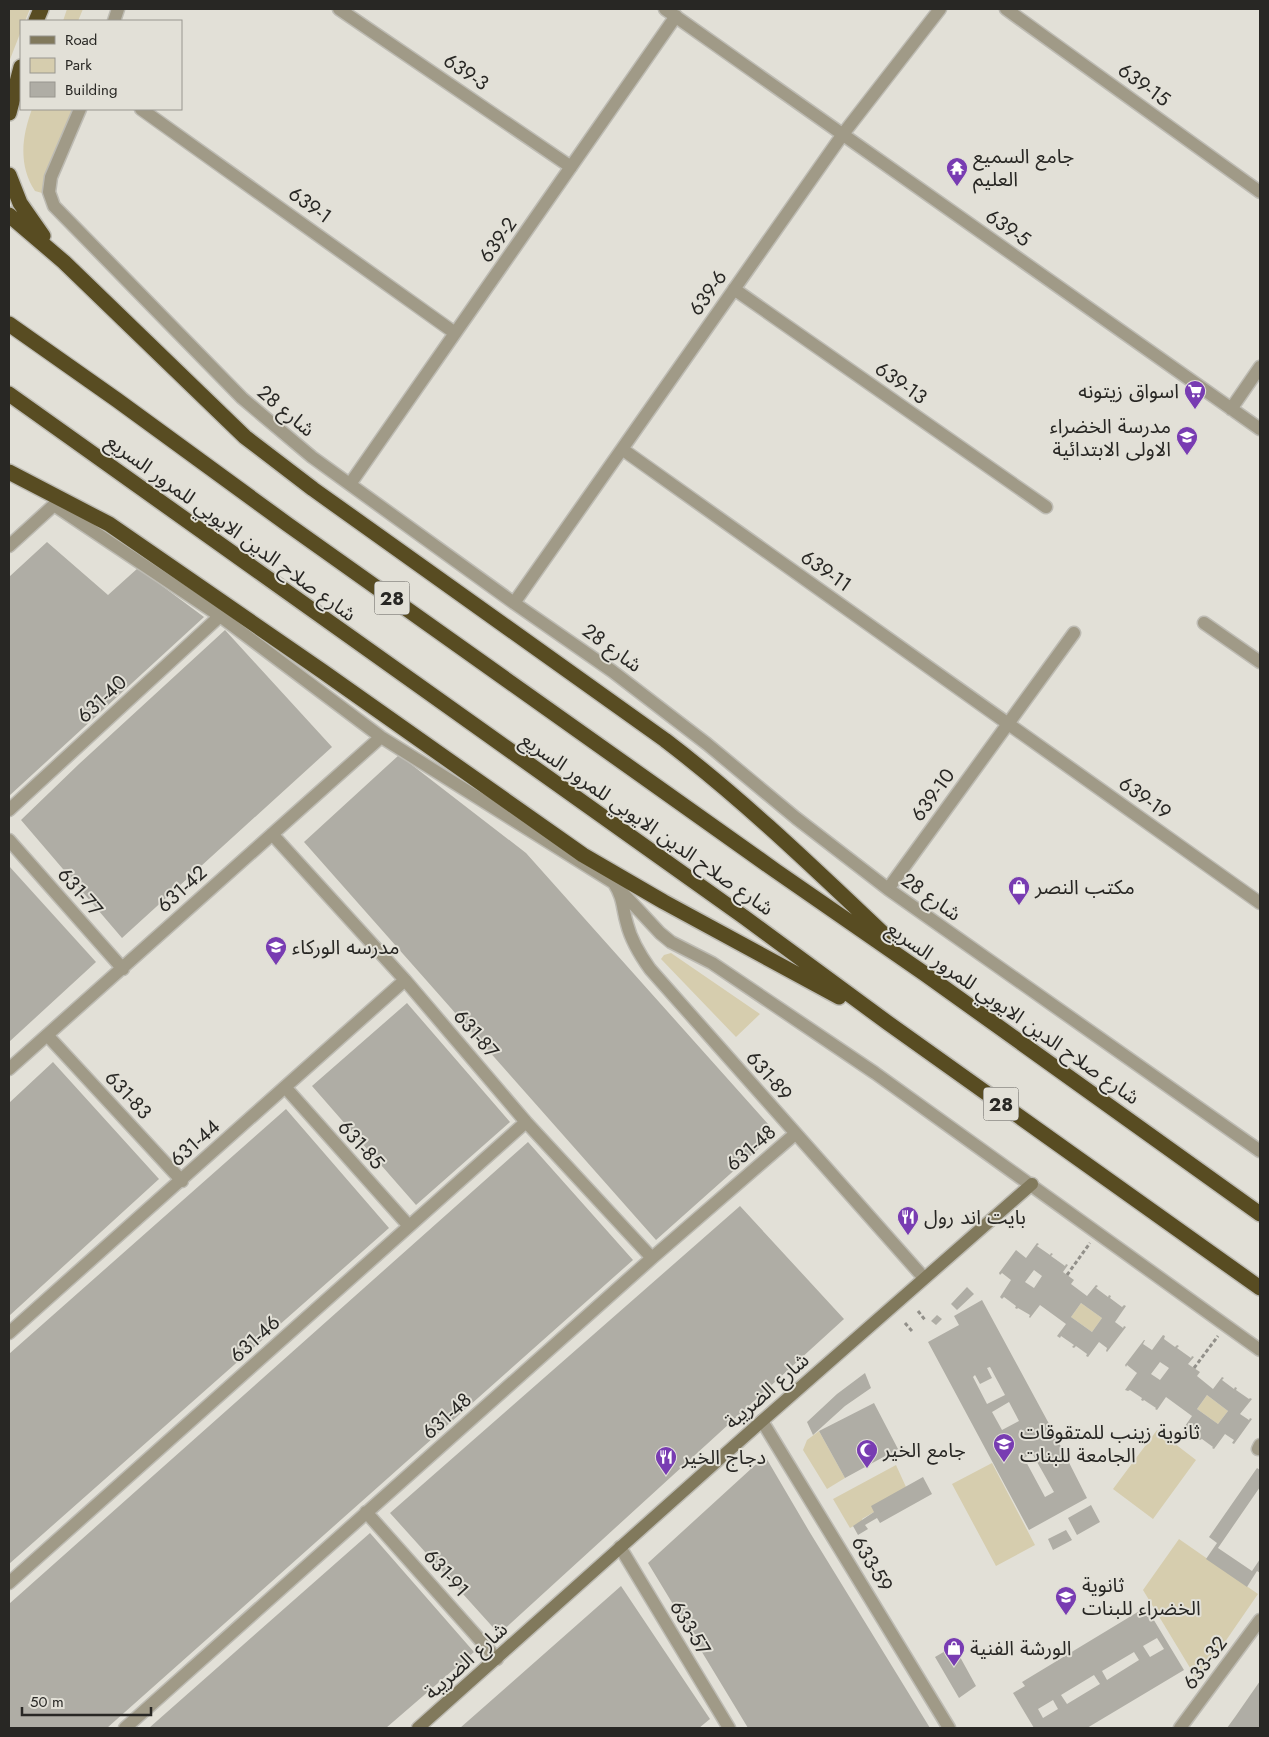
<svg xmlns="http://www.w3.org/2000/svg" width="1269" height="1737" font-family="Jost,'Noto Sans Arabic',sans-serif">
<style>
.green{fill:#d6cdae}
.building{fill:#afada5;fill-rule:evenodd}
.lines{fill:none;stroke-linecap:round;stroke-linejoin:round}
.street-casing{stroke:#bdbbb3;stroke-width:15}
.secondary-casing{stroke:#bdbbb3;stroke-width:15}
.highway-casing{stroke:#bdbbb3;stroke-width:18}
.path{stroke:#92908a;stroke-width:3;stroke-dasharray:4 2.5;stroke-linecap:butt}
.street{stroke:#a09a87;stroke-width:12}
.secondary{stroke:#81795c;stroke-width:12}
.highway{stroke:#584c22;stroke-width:15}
.labels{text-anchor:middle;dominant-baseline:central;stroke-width:4;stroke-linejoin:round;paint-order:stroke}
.shield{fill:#e2e0d7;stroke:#605e5a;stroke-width:1}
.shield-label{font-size:19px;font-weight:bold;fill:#282724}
.street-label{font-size:20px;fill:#282724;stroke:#e2e0d7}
.poi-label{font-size:20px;fill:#282724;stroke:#e2e0d7;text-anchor:start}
</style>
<rect width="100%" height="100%" fill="#e2e0d7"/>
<path class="green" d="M9,9H30L25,21H21V31L9,62Z
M67,9H83L78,21H63Z
M32,109H74L52,158L42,193L35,191C18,165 22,136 32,109Z
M671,953L760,1014L736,1037L661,959L664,955Z
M1081,1303L1102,1318L1092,1332L1071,1317Z
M1207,1395L1228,1411L1218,1424L1197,1409Z
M1157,1430L1196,1460L1153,1519L1113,1489Z
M819,1431L845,1478L827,1489L803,1450L807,1440Z
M992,1463L1035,1545L996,1566L952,1484Z
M896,1465L906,1487L874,1512L862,1519L863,1521L850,1528L833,1499Z
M1179,1539L1258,1594L1198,1681L1143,1590Z"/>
<path class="building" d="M47,542L108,595L138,568L204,617L9,796V577Z
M225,630L332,747L122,938L21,820L79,764Z
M399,755L526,853L776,1133L656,1240L304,842Z
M9,866L96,962L9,1042Z
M407,1003L510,1122L416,1205L312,1086Z
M53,1062L159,1179L9,1316V1103Z
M286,1109L389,1228L9,1564V1354Z
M528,1142L633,1260L107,1728H9V1604Z
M740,1206L844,1319L499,1634L390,1513Z
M1037,1243L1039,1244L1037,1246L1050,1255L1051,1253L1053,1254L1051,1256L1065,1266L1066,1264L1068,1265L1063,1272L1074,1280L1071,1284L1087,1296L1096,1285L1098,1286L1096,1288L1108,1297L1109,1295L1111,1296L1110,1298L1122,1307L1124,1305L1126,1306L1115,1322L1123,1328L1124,1326L1126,1327L1107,1352L1106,1351L1107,1348L1099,1342L1088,1357L1086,1356L1087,1354L1076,1346L1074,1348L1072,1347L1074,1345L1061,1336L1060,1338L1057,1336L1066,1324L1040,1305L1030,1318L1029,1317L1030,1315L1018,1308L1017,1309L1015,1308L1016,1306L1004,1297L1002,1299L1000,1297L1011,1280L1002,1273L1000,1275L999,1273L1016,1250L1026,1258ZM1034,1270L1042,1276L1034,1288L1025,1282ZM1081,1303L1102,1318L1092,1332L1071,1317Z
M967,1287L974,1294L957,1310L951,1304Z
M982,1300L1054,1433L1087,1498L1029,1530L928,1342L959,1325L954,1316ZM990,1367L1005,1395L987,1404L973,1377L975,1375L980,1384L992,1378L987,1368ZM1009,1402L1019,1421L1002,1430L992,1412ZM1032,1453L1054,1492L1045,1497L1024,1458Z
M937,1315L942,1319L936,1325L931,1321Z
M1163,1335L1165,1336L1164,1339L1175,1347L1177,1345L1179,1346L1177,1348L1191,1358L1192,1356L1194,1357L1188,1364L1200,1372L1197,1376L1213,1389L1222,1377L1224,1378L1222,1380L1234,1389L1235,1387L1237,1388L1236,1390L1249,1399L1250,1398L1252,1399L1240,1414L1249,1420L1250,1418L1252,1419L1234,1444L1232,1443L1234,1440L1225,1434L1214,1449L1212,1448L1213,1447L1202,1439L1200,1440L1198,1439L1199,1437L1187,1428L1186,1430L1183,1429L1192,1416L1166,1397L1157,1410L1155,1409L1156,1408L1144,1400L1143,1401L1141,1400L1142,1398L1130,1390L1128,1391L1125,1390L1137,1373L1127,1365L1126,1367L1125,1365L1144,1340H1145L1143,1344L1152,1350ZM1160,1362L1169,1368L1160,1380L1151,1374ZM1207,1395L1228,1411L1218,1424L1197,1409Z
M865,1373L871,1388L845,1406L813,1435L807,1422L837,1394Z
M874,1403L898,1449L845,1478L819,1431Z
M765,1456L809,1531L930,1728H748L648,1563Z
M1257,1468L1260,1470V1487L1218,1548L1252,1571L1260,1559V1573L1257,1571L1247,1587L1206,1559L1217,1543L1209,1537Z
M923,1477L932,1494L880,1523L877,1518L865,1525L868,1529L858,1535L853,1526L874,1512L871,1506Z
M1091,1505L1100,1522L1077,1535L1068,1518Z
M1066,1530L1072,1540L1053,1550L1048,1539Z
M370,1533L474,1652L386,1728H149Z
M621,1586L710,1719L699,1728H460Z
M1146,1607L1184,1670L1087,1728H1034L1013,1693L1025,1686L1022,1682ZM1157,1638L1164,1649L1150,1657L1143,1646ZM1134,1652L1139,1660L1107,1680L1102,1671ZM1094,1675L1100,1684L1067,1704L1061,1695ZM1053,1700L1058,1709L1043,1718L1038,1709Z
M954,1646L976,1686L959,1698L935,1657Z
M1260,1681V1728H1227L1235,1717Z"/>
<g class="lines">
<g class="street-casing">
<path id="street" d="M339,9L571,167
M665,9L1260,429
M1006,9L1260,192
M114,21L118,9
M80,109L51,177L49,192L54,206L242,398L312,457L514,603L612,671L707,744L796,818L888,889L1260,1151
M141,109L455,333
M734,289L1046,507
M1231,409L1260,367
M622,449L1260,903
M350,484L676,16
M9,546L54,505L220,616L381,737L614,883C624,899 622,907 627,924C631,940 640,955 650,969L924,1278
M514,603L843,134L940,9
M1204,623L1260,662
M9,810L220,616
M272,834L405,980L526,1122L652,1258
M9,840L123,969
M888,889L1074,633
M620,890L660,933L671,942L712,963L875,1073L1260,1350
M47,1035L182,1181
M9,1069L381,737
M285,1087L409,1226
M9,1333L405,980
M762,1421L949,1728
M1258,1449L1260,1445
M366,1512L497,1659
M620,1547L729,1728
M9,1583L526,1122
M125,1728L652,1258L795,1134
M1180,1728L1260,1620"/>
</g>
<g class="secondary-casing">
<path id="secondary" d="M418,1728L762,1421L1032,1184"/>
</g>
<g class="highway-casing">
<path id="highway" d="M36,21L41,9
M9,113L21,67
M9,175L20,203L43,236
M9,215L64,262L245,437L313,489L665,740C745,801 817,871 890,940
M9,324L117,400L287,524L776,871L925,974L1260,1214
M9,394L744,917L888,1023L1260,1288
M9,472L109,524L322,671L583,855L664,902L839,997"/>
</g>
<path class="path" d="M1067,1275L1090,1243
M918,1311L925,1320
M905,1323L912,1331
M1194,1368L1218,1336"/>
<use href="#street" class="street"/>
<use href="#secondary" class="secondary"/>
<use href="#highway" class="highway"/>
</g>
<defs>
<g id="temple-pin" transform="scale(1.125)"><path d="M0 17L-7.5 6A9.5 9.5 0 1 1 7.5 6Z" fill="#783cb2" stroke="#e2e0d7"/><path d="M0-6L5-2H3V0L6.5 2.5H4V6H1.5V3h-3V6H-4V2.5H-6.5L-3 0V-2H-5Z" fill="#fff"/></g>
<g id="supermarket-pin" transform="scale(1.125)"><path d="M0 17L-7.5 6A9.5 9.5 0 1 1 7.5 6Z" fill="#783cb2" stroke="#e2e0d7"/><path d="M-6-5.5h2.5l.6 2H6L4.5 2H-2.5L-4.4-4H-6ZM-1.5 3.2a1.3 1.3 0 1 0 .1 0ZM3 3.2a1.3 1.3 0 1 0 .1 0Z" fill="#fff"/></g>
<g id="school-pin" transform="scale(1.125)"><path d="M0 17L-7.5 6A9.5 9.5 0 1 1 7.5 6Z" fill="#783cb2" stroke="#e2e0d7"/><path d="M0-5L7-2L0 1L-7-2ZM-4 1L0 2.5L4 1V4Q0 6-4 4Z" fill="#fff"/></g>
<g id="shop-pin" transform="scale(1.125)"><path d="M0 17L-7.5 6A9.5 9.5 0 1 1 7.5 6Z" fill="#783cb2" stroke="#e2e0d7"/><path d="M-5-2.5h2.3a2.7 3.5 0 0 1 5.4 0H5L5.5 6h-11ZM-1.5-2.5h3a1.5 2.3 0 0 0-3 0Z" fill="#fff"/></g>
<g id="restaurant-pin" transform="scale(1.125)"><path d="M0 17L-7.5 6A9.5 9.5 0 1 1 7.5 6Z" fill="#783cb2" stroke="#e2e0d7"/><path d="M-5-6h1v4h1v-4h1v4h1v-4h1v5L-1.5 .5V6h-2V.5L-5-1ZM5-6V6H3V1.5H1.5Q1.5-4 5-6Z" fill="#fff"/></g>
<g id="mosque-pin" transform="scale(1.125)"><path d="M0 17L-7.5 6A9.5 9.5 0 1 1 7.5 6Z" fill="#783cb2" stroke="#e2e0d7"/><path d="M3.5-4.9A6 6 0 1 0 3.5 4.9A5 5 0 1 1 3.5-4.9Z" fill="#fff"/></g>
</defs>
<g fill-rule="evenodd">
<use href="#temple-pin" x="957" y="168"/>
<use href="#supermarket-pin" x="1195" y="391"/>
<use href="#school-pin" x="1187" y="437"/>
<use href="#shop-pin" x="1019" y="887"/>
<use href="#school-pin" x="276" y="947"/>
<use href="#restaurant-pin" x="908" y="1217"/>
<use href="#school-pin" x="1004" y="1444"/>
<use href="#mosque-pin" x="867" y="1450"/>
<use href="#restaurant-pin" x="666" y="1457"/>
<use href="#school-pin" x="1066" y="1597"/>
<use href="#shop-pin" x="954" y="1648"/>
</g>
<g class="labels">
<g class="shield">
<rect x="374.5" y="581.5" width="35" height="33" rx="4"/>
<rect x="983.5" y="1087.5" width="35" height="33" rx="4"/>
</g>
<g class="shield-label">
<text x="392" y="598">28</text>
<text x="1001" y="1104">28</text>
</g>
<g class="street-label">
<text transform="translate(466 72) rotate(34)">639-3</text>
<text transform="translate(1144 85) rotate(36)">639-15</text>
<text transform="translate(310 205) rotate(36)">639-1</text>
<text transform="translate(1008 228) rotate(35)">639-5</text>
<text transform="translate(498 240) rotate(-55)">639-2</text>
<text transform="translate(708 293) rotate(-55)">639-6</text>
<text transform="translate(901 383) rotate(35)">639-13</text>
<text transform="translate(286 411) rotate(40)">شارع 28</text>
<text transform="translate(231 528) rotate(36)">شارع صلاح الدين الايوبي للمرور السريع</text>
<text transform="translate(826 571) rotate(35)">639-11</text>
<text transform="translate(612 648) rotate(36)">شارع 28</text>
<text transform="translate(102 699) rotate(-43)">631-40</text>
<text transform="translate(933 795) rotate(-54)">639-10</text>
<text transform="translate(1145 798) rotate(35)">639-19</text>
<text transform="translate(647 824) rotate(35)">شارع صلاح الدين الايوبي للمرور السريع</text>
<text transform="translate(182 889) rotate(-42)">631-42</text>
<text transform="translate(80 892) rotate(49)">631-77</text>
<text transform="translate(931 897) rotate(35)">شارع 28</text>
<text transform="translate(1013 1013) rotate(35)">شارع صلاح الدين الايوبي للمرور السريع</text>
<text transform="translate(476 1034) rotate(49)">631-87</text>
<text transform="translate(769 1076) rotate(49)">631-89</text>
<text transform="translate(128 1095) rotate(47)">631-83</text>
<text transform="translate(195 1143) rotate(-42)">631-44</text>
<text transform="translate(361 1145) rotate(48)">631-85</text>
<text transform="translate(751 1148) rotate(-41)">631-48</text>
<text transform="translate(255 1339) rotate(-42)">631-46</text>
<text transform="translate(767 1391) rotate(-41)">شارع الضريبة</text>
<text transform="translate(447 1416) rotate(-42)">631-48</text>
<text transform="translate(872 1564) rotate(59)">633-59</text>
<text transform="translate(446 1573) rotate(48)">631-91</text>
<text transform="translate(690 1628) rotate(59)">633-57</text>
<text transform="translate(466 1661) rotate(-42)">شارع الضريبة</text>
<text transform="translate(1205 1663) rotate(-54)">633-32</text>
</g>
<g class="poi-label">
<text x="973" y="156">جامع السميع<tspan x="973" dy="23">العليم</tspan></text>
<text x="1179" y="391" text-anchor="end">اسواق زيتونه</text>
<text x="1171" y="426" text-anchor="end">مدرسة الخضراء<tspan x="1171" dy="23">الاولى الابتدائية</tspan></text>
<text x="1035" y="887">مكتب النصر</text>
<text x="292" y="947">مدرسه الوركاء</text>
<text x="924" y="1217">بايت اند رول</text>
<text x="1020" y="1432">ثانوية زينب للمتقوقات<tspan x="1020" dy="23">الجامعة للبنات</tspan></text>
<text x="883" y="1450">جامع الخير</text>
<text x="682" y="1457">دجاج الخير</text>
<text x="1082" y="1585">ثانوية<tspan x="1082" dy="23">الخضراء للبنات</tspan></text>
<text x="970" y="1648">الورشة الفنية</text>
</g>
</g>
<rect width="1269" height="1737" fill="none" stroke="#282724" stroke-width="20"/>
<rect x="20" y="20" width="162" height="90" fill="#e2e0d7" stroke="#98968f"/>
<rect x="30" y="36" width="25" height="8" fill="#81795c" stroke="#98968f"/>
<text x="65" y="45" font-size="15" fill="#282724">Road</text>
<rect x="30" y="58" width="25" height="15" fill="#d6cdae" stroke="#98968f"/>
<text x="65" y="70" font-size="15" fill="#282724">Park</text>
<rect x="30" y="82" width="25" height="15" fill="#afada5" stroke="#98968f"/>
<text x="65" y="95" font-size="15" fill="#282724">Building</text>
<path d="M22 1707v8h129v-8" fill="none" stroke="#282724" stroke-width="2.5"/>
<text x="30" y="1707" font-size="15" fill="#282724" stroke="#e2e0d7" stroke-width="4" paint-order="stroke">50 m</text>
</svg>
